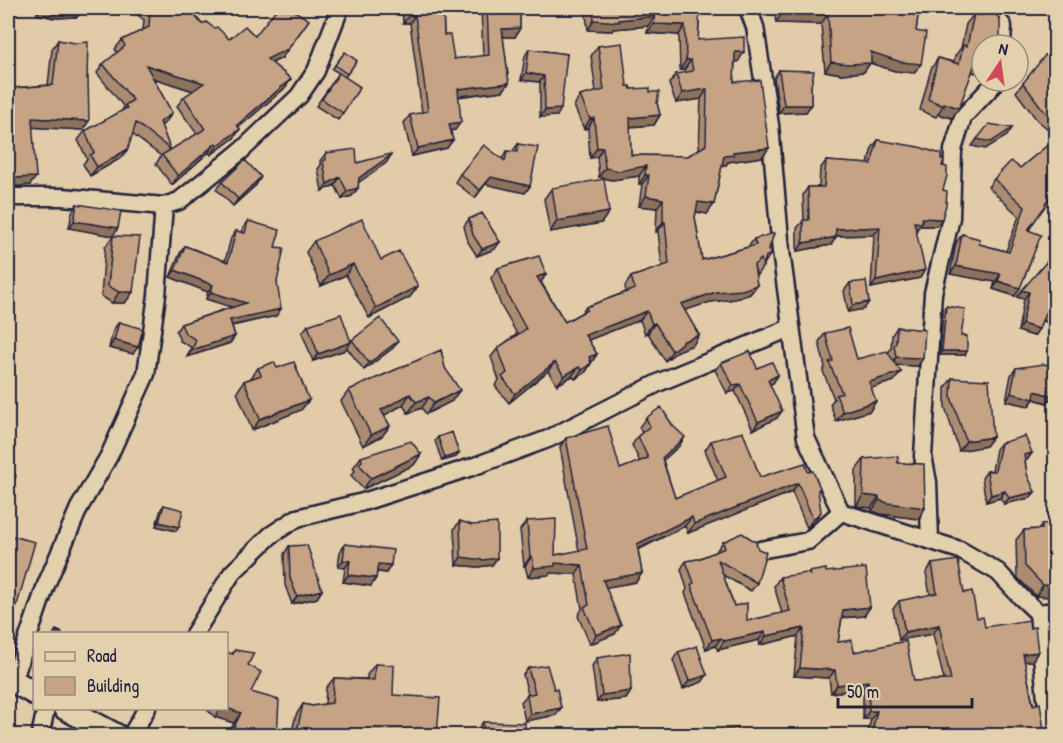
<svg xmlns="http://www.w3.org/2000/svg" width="1063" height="743" font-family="'Patrick Hand',sans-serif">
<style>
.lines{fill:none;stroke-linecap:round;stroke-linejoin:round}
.street-casing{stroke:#22223b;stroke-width:21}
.secondary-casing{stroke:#22223b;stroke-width:27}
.street{stroke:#e3d1ae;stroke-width:16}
.secondary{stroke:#e3d1ae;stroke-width:22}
.wall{fill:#ab8c72;stroke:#22223b;stroke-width:1.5;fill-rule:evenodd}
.shaded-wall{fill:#8b725d;stroke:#22223b;stroke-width:1.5}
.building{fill:#c7a385;stroke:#22223b;stroke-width:1.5}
</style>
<rect width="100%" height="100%" fill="#e2cba8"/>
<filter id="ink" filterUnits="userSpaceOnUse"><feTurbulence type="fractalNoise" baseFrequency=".0167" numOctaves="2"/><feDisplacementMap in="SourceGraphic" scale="12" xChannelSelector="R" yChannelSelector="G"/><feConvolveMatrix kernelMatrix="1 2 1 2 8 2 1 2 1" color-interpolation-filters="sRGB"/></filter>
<g filter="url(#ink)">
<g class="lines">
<g class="street-casing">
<path id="street" d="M748,8L755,27L770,125L781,251L806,438L841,512
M986,8L1003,26L1002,45
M8,197H62L164,206L179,201L209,177L242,150L299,96L316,71L340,8
M930,540L928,482L923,456L933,293L951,218L953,150L963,117L992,86L994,81
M760,550L808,541L841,512L960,550L998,572L1021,597L1038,613L1047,709L1051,736
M1038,613L1056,611
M194,634L232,573L271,535L297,518L363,502L472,467L548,439L660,382L790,328
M13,681L46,585L79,508L109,456L146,374L157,295L164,206
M40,736L46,708
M131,736L147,708"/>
</g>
<g class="secondary-casing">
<path id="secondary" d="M8,678L34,693
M65,708L117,736"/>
</g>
<use href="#street" class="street"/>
<use href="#secondary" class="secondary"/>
</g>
<path class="wall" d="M37,8H84L77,17L54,18L37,14Z
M129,8H188L202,24L229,39L255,36L282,58L272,63L291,79L285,88L239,127L240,129L234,138L211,155L209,152L172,185L156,164L161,156L132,134L121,158L90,176L83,164L87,159L78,140L85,131L121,112L124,107L97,73L103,64L117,53L115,49L122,40L143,30L144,20ZM153,78L193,91L184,97L177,106L197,134L168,152L170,149L161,126L166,122L172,113Z
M402,8H443L444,35L454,59L483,56L481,8H520V28L515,37H503L509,83L503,91L458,97L455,130L451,131L447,148L412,156L404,123L410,115L422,113L410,23H403Z
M585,8H700L698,40L738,62L735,61L734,82L769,148L762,157L728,162L726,165H722L714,204L707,214L696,212L695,217L702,260L748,247L754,239L769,249L770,255L757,275L754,268L757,285L750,294L735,299L710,302L684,310L699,335L693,345L678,351L665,361L648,333L645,334L640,320L588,340L597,354L585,373L575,379L572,376L557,385L548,371L509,403L495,386L499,380L491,357L498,348L517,334L501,306L491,278L498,268L546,274L541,282L565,322L581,313L586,307L626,292L625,286L631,277L662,267L658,231L656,232L657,208L639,206L642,184H639V176L612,180L599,177L597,157L590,158L588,128L584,129L574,106L580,96L596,92L591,56L598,46L627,86L631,89L650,92L657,103L660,115L654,125L630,127L631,155L688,156L699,149L701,99L676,103L669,84L676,74L685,73L684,70H680L679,35L647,33L648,26L613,29L612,31L588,30Z
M775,8H919L916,31L914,73L895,71L870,63L864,72L841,74L825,71L821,24L776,23Z
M991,10L982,74L972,72L952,118L938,114L936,117L920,110L931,69L938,58L954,62L955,56L961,48L966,24L974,14L980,15L982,12L989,13Z
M58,40L83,130L32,127L30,185L8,187V87L14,88L48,85L52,49Z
M529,49L567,54L557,116L540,117V82L521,80L525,56Z
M1056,51V131L1053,133L1037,120L1016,92L1023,83L1049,59Z
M345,52L357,61L345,77L360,87L338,120L316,106L339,73L332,69Z
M779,70L811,86V105L806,112L779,113L774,78Z
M1055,139L1056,192L1045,204L1029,230L1015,296L993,289L995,282L950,274L956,243L962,234L979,244L1006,251L1019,216L988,187L994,179L1020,168Z
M878,140L942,166L943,190L936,226H919L916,231L920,278L871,288L874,235L836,236L831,245L797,251V228L804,220L803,195L808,187H819L820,169L826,161L868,164L872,148Z
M518,144L530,186L525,193L485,184L475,198L455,182L460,174L502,159L507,151L512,152Z
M326,153L357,163L391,155L386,163L358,182V188L352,196L342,199L335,185L322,191L318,169L321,165L320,161Z
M222,182L256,185L233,206L216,189Z
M552,188L609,212L601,223L550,232L544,199Z
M77,204L113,236L69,228L72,212Z
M469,219L495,249L477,256L468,242L464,226Z
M248,221L275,247L277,282L276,316L232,326L235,336L230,343L187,357L191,347L180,341L176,331L181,324L232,307L206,299L208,292L170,277L180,253L185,246L225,261L231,238L236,231L242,233L243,228Z
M113,236L133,292L125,303H112L101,296L105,247Z
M314,241L381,260L418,286L410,297L369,318L346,275L321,286L306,252Z
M1056,251L1052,315L1047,322L1042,321L1034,336L1018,331L1024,299L1017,297Z
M850,283L864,309L848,312L844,291Z
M946,306L967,351L965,355H940L943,309Z
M119,322L133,354L109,348L113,330Z
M308,325L350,341L352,340L393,348L364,370L347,348L345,350L313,361L302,333Z
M897,327L923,358L918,366L896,365L894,381L871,388L870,411L836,421L830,404L834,399L823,371L825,367L819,342L825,333L857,359L888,353L891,349L892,335Z
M441,350L452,401L426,414L422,408L408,413L403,405L384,415L390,426L382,436L363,446L341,401L349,390Z
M721,363L757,368L778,375L773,383L770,384L777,418L753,430L735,391L727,393L715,370Z
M258,368L309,400L301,410L252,430L237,392L244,381L250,379Z
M1016,368L1052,396L1047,403L1034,399L1029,406L1006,401L1011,375Z
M952,378L993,437L986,446L959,451L945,407V388Z
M646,418L679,446L663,460L675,498L718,481L705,450L711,441L760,477L808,472L820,488L818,492L815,521L807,528L792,492L688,533L685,526L638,550L642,573L636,582L606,587L615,634L590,644L578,616L582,609L576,574L550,573L549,575L528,577L525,566H524L520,530L527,521L555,555L579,551L560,447L566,438L620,469L640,462L632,445L638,436L642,433L639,427Z
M438,437L459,453L456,457L442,461L435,441Z
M1001,443L1032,453L1027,460H1025L1030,498L1004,504L1000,498L986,502L982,478L987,471H992L996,449Z
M421,454L414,465L363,489L351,475L355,471L353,468L361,457Z
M864,459L898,463L925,508L918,519L881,514L872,511L871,508L856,506V470Z
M164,505L179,527L176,531L156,526L161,509Z
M460,521L497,558L492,565L478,567L456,565L454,529Z
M1056,523V592L1052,597L1036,596L1017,577L1016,540L1024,530L1039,529L1042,524Z
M723,542L757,583L751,591L723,575L734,606L747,621L782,613L774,586L780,577L808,574L809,572H826L870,607L864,616L842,618L838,642L854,652L914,681L944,680L933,634L899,640L893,609L899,601L930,595L926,573L932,564L964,593L977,618L985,627L1030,628L1038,652L1032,661H1024L1040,735H867L871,719H863V689L831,693L829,678L794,676L798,636L760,645L759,640L718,650L715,646L706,649L685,593L687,589L681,569L686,561L698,559L718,551L717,550Z
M345,544L391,565L386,573L377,572L376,578L371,586L343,582L345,568L338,567L340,552Z
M289,546L322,590L317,598L292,604L285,585L284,554Z
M1056,628V669H1054L1051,635Z
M235,650L248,665L251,692L277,735H228L234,723L215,717L205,708H226L232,654Z
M678,652L707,675L702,682L683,689L673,660Z
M597,658L631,691L626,699L597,702L592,666Z
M375,664L393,695L437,735H291L296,715L303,704L312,706L325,704L326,688L334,678L367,679V675Z
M528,668L554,689L561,708L556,715L525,721L521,702L527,695L528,694L523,675Z
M483,722L525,735H476V732Z"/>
<path class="shaded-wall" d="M42,8H84L77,17L54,18L37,14Z
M782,13L828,14L821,24L776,23Z
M409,15H415L410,23H403Z
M655,16L648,26L613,29L612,31L588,30L594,20H619Z
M309,20L282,58L261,68L267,59Z
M654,24L685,25L679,35L647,33Z
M520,28L515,37H496L502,29Z
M735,52H744L738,62L729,61Z
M871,52L921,64L914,73L895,71L870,63L864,72L841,74L825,71L831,62Z
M686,60H691L684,70H680Z
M976,61L982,62V74L968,71Z
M146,65L204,83L197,92L140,74Z
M526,73L544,76L540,82L521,80Z
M291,79L285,88L231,134L237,125Z
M509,83L503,91L452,97L458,89Z
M707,89L701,99L676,103L682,93Z
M944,103L959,108L952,118L938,114Z
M784,105H811L806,112L779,113Z
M561,109L557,116L540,117L545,110Z
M172,113L166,122L153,131L160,122Z
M660,115L654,125L623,127L630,118Z
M32,118L89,121L83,130L26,127Z
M594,118L588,128L584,129L590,119Z
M461,122L455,130L443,132L449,124Z
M1012,128L1007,136L985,149L972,146L977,139Z
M240,129L234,138L211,155L217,146Z
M453,140L447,148L412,156L418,148Z
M216,143L209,152L172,185L178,176Z
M603,147L597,157L590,158L597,148Z
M769,148L762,157L728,162L726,165H717L724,156L733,152Z
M128,149L121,158L90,176L97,167Z
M391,155L386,163L354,186L359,178Z
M646,166L639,176L612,180L599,177L605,168Z
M645,175H649L642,184H639Z
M36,177L30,185L8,187V183L11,178Z
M261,177L256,185L233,206L238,199Z
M340,177L335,185L322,191L327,184Z
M491,177L530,186L525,193L485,184L475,198Z
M358,188L352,196L342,199L347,191Z
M646,196L663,199L657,208L639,206Z
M698,202L714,204L707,214L692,211Z
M609,212L601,223L550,232L557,221Z
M922,218L942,219L936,226H919L916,231L914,222Z
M74,221L118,228L113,236L69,228Z
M663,222H665L658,231L656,232Z
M880,227L874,235L830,236L836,229Z
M836,237L831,245L797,251L803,243Z
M500,242L495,249L477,256L482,249Z
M353,264L346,275L321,286L329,275Z
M956,266L1001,274L995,282L950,274Z
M175,270L213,285L208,292L170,277Z
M925,270L920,278L871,288L876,281Z
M546,274L540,284L537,277Z
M998,281L1020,288L1015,296L993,289Z
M757,285L750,294L735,299L710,302L674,314L681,304L716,292Z
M418,286L410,297L369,318L376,308Z
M1022,290L1029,292L1024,299L1017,297Z
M119,292H133L125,303H112Z
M211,292L246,303L241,310L206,299Z
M869,302L864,309L848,312L853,305Z
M281,309L276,316L225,327L230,320Z
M647,311L640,320L578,344L585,335Z
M1045,313L1052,315L1047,322L1040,320Z
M655,323L648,333L645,334L652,324Z
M1022,324L1039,329L1034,336L1018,331Z
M699,335L693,345L678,351L665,361L672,351L684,341Z
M235,336L230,343L187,357L192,350Z
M114,340L138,347L133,354L109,348Z
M398,341L393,348L364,370L369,363Z
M351,342L345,350L313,361L318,354Z
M942,351H967L965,355H940Z
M597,354L591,363L589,357Z
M896,357L923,358L918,366L891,365Z
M555,362L548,371L509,403L515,394Z
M591,363L585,373L575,379L582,370Z
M579,367L572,376L557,385L564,376Z
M901,372L894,381L862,391L869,382Z
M778,375L773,383L763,387L768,380Z
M740,384L735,391L727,393L733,385Z
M460,390L452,401L426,414L434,403Z
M1035,391L1052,396L1047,403L1034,399L1029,406L1006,401L1011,393Z
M410,394L403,405L374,421L381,410Z
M429,397L422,408L408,413L416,402Z
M309,400L301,410L252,430L260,419Z
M876,401L870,411L836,421L843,412Z
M782,411L777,418L753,430L758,422Z
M390,426L382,436L363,446L371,435Z
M685,437L679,446L656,467L662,458Z
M993,437L986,446L959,451L966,441Z
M459,453L456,457L442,461L445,458Z
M1032,453L1027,460L1019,462L1024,455Z
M421,454L414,465L363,489L371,478Z
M798,483L792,492L688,533L694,524Z
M1005,491L1000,498L986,502L991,495Z
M1035,492L1030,498L1004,504L1009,498Z
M863,495L879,497L871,508L856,506Z
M879,500L925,508L918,519L881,514L872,511Z
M821,512L815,521L807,528L813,519Z
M692,517L685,526L630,553L637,544Z
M159,522L179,527L176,531L156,526Z
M532,556L525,566H524L530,557Z
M461,557L497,558L492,565L478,567L456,565Z
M343,560L350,561L345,568L338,567Z
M555,563L582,565L576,574L550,573L549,575L528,577L534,568Z
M378,564L391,565L386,573L373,571Z
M642,573L636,582L597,589L603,580Z
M348,575L376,578L371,586L343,582Z
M1043,585L1056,586V592L1052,597L1036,596Z
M322,590L317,598L292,604L297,596Z
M11,603L17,605L11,613L8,612Z
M870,607L864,616L837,618L843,610Z
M621,625L615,634L590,644L596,635Z
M939,625L933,634L899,640L905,632Z
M804,628L798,636L760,645L766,636Z
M765,632L759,640L718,650L724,641Z
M721,638L715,646L706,649L712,640Z
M1038,652L1032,661L1017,662L1023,654Z
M800,668L835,670L829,678L794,676Z
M707,675L702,682L683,689L689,681Z
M868,681L863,689L831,693L837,685Z
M631,691L626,699L597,702L602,695Z
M221,708H226L241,713L234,723L215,717Z
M561,708L556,715L525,721L530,714Z
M869,711H877L871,719H863Z
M1044,730L1040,735H1015Z"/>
<path class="building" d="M51,8H84L83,9H60Z
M146,8H188L202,24L206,22L214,28L217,27L229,39L245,26L255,36L274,12L279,8H290L309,20L288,49L267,59L291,79L237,125L240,129L217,146L216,143L178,176L162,155L205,129L184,97L204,83L146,65L172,113L160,122L170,149L136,123L128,149L97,167L90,155L94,153L85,131L127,108L125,105L133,100L103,64L125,46L122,40L149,27L150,11Z
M408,8H443L444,35H450L454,59L489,55L487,8H520V28L502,29L509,83L458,89L461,122L449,124L453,140L418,148L410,115L428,111L415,15H409Z
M593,8H700L698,40L744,37V52H735L734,82L760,80L769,148L733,152V155L724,156L714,204L698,202L695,217L702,260L756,245L754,239L774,233L769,249L770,255L766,256L763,266L761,259L754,265L757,285L742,290L716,292L681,304L699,335L684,341L672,351L655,323L652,324L647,311L585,335L597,354L589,357L591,363L582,370L579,367L564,376L555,362L515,394L502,377L507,373L498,348L526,329L508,296L498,268L539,256L546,274L537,277L565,322L587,310L586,307L635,289L631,277L669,264L665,222H663V199L646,196L649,175H645L646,166L619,171L605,168L603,147L597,148L594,118L590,119L580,96L604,90L598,46L622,43L627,86H630L631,89L650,88V92H659L657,103L660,115L630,118L631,155L688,156L706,145L707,89L682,93L676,74L693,71L691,60H686L685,25L654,24L655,16L619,20V22L594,20Z
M782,8H919L916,31L926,33L921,64L901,62L871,52V63L848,64L831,62L828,14L782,13Z
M991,10L1000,19V38L998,45H982V62L976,61L959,108L944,103V106L928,99L938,58L959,64L963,45L967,46L974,14L982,15V12L990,14Z
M58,40L75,43L88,42L87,78L88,77L89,121L32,118L36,177L11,178L8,129V87L14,88L53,85Z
M529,49L567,54L561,109L545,110L544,76L526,73Z
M1056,51V121L1044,111L1023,83L1046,54L1049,59Z
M345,52L357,61L347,74L335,65Z
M779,70L814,71L811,86V105H784Z
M339,73L360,87L343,113L322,99Z
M989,124L1012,128L991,142L977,139Z
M1055,139L1056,190L1045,203L1046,205L1028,230L1041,235L1020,288L998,281L1001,274L956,266L962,234L980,239L979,244L1009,252L1025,207L994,179L1011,161L1020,168Z
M878,140L919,147L941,154V159L944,160L942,166L947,167V176L943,190L947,191L946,205L942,219L922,218V223L914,222L925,270L876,281L880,227L836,229V237L803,243V220H809L808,187H824L826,161L871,164Z
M518,144L538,147L530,186L491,177L480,190L460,174L484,145L505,161L507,151L517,152Z
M356,149L357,163L390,154L391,155L359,178L358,188L347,191L340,177L327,184L323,161L326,160V153Z
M245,160L261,177L238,199L222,182Z
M604,179L609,212L557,221L552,188Z
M77,204L121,211L118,228L74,221Z
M482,213L500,242L482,249L473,235L469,219Z
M362,219L381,260L399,251L418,286L376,308L353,264L329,275L314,241Z
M248,221L280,230L275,247L284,248L277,282L281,309L230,320L235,336L192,350L196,340L185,333L181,324L246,303L211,292L213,285L175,270L185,246L228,262L236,231L245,233Z
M113,236L140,237L133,292H119L108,286Z
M1056,251V309L1052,315L1045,313L1039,329L1022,324L1029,292L1022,290Z
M866,281L869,302L853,305L850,283Z
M946,306L965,309L961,336H967V351H942Z
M341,314L351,342L318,354L308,325Z
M380,318L398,341L369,363L352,340Z
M119,322L143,329L138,347L114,340Z
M897,327L925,330L923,358L896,357L894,345L896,343Z
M848,328L857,359L887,351L901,372L869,382L876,401L843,412L836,395L842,393L829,362L833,361L825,333Z
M441,350L445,368L460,390L434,403L429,397L416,402L410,394L381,410L390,426L371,435L349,390Z
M750,351L757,368L772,362L778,375L768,380L782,411L758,422L740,384L733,385L721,363Z
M274,362L277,368L294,362L309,400L260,419L244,381L261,375L258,368Z
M1044,364L1056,367V380L1052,396L1035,391L1034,399L1011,393L1016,368Z
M952,378L989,380L993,437L966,441L951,397Z
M661,407L673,426L685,437L662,458L675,498L726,477L711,441L743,432L760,477L805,463L808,472L813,471L820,488L818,490L821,512L813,519L798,483L694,524L692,517L637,544L642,573L603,580L621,625L596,635L584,607L589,605L582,565L555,563V566L534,568L532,556L530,557L527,521L556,519L555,555L587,549L566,438L608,426L620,469L648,458L638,436L650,426L646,418Z
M452,432L459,453L445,458L438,437Z
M1025,436L1032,453L1024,455L1027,474L1035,492L1009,498L1005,491L991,495L987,471H995L1001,443Z
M411,441L421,454L371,478L359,464L362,461L361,457Z
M898,456V463L924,464L925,508L888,503L879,500V497L863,495L864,459Z
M8,471L16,476L8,493Z
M164,505L183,510L179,527L159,522Z
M460,521L472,525L497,523V558L483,560L461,557Z
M1056,523V586L1043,585L1025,566L1024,530L1042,529V524Z
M742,533L756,542L758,549L766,552L757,583L718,560L734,606L747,603V621L790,611L780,577L807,573L811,576L809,572L826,569V572L866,568L870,607L843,610L838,642L852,640L854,652L906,641L914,681L951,680L939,625L905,632L899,601L937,593L932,564L958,560L964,593L972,591L977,618L983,617L985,627L1029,620L1030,628L1035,627L1038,652L1023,654L1033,705L1040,703L1044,730L1015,735H871L877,711H869L868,681L837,685L835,670L800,668L804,628L766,636L765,632L724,641L721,638L712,640L691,585L694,583L686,561L698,559L725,548L723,542Z
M8,535L35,542L17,605L11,603L8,615Z
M345,544L393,550L391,565L378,564L376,578L348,575L350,561L343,560Z
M307,545L322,590L297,596L290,578L289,546Z
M56,630L63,633H54Z
M697,646L707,675L689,681L678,652Z
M235,650L254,653L248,665L261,672L251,692L279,700L277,735H268L259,732L257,735H230L241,713L226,708V652L233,654Z
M630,653L631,691L602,695L597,658Z
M375,664L394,665L393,695L440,698L437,735H296L303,704L312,706L332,703L334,678L374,680Z
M547,665L554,689H557L561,708L530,714L527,695L535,693L528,668Z
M483,722L525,723V735H483Z
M738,728L739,735H693V734Z"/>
</g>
<rect width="1063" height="743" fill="none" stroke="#e3d1ae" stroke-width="30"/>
<rect x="15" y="15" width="1033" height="713" fill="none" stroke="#22223b" stroke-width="2" filter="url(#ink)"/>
<rect x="33" y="632" width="195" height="78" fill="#e3d1ae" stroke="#968b80" stroke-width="1.5"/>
<rect x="45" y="652" width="30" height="9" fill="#e3d1ae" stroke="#968b80" stroke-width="1.5"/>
<text x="87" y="662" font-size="18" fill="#22223b">Road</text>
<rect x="45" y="677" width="30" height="18" fill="#c7a385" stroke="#968b80" stroke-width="1.5"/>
<text x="87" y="692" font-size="18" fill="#22223b">Building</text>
<g transform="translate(1000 63) rotate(13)"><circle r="28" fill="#e3d1ae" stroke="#968b80" stroke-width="1.5"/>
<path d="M0-4.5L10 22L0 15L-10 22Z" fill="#d1495b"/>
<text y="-9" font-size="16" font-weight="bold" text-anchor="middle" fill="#22223b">N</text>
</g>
<path d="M838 698v9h134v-9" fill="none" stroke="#22223b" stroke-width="3"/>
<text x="847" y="698" font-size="18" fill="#22223b" stroke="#e3d1ae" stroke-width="4.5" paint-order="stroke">50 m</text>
</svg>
